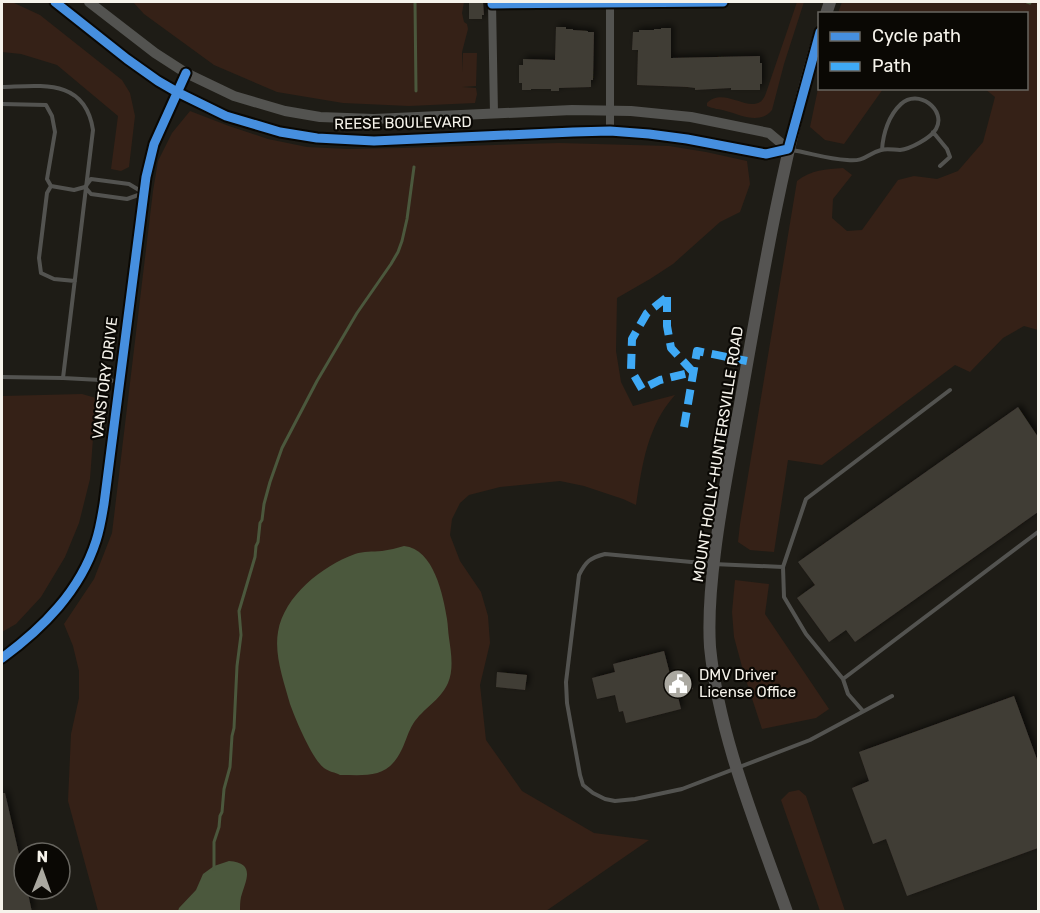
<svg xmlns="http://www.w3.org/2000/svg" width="1040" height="913" font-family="Rubik,sans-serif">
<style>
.green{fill:#352117}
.water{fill:#4b583d}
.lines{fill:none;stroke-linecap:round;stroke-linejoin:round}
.stream{stroke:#4b583d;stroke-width:3}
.building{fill:#413c35;filter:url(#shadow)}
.service{stroke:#535350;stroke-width:4}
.minor{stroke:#535350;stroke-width:8}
.tertiary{stroke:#535350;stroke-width:10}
.secondary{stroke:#555452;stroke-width:12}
.quiet{stroke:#3fa9f5;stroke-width:8;stroke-dasharray:15 8;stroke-linecap:butt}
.cycleway-casing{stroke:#0a0804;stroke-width:13}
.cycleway{stroke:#468fdf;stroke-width:9}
.labels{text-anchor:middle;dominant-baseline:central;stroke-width:4.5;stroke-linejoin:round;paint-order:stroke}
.street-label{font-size:15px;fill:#f6f3eb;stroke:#0a0804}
.poi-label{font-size:15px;fill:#f6f3eb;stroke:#0a0804;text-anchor:start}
</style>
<defs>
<filter id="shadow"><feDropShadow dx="3" dy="-3" stdDeviation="3" flood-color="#0009"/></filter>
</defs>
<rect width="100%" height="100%" fill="#1e1c16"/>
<path class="green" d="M2,2H12L40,15L122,80L130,93L135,116L129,167L121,171L111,169L118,116L57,65L21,54L2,52Z
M133,2H464L462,13L464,22L467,24L468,29L462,52V72L463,53H477L476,86L462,87L476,88L477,94L475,103L409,106L343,103L277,92L214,65L144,14Z
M797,2H804L784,64L772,110C760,125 741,115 726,111C720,109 713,109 707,106V103C723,87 746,111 760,102C763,100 765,96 766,93Z
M842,2H1038V330L1024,326L1003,338L970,372L955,365L822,465L788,460L774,552L750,550L738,542L740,524L797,181C811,170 826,169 843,168L852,175L833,199L832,218L847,231L862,230L898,180L914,176L937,179L958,171L983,142L995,97L985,89L1026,88V14L838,13Z
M819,84L820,88L883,89L844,144L825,140L810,127Z
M190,111L229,126L268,139L307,147L348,149L401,148L559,143L669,146L706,152L747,161L750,184L740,212L720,222L673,264L650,279L617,298L616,351L621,382L633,406L675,395C647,426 642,466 636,505L623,499L584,486L560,481L500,487L469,495L460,503L452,519L450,535L460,561L481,592L488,616L490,643L480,685L486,740L522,791L594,833L649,840L546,911H98L68,801L71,734L79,698V671L73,646L64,624L94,579L112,533L153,191L158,161L172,133Z
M82,394L96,398L90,479L79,523L65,557L41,597L16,624L2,632V396Z
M735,580L769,584L765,614L829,709L816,718L762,729L744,674L734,637L732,612Z
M799,790L806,796L845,911H820L781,800L789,792Z"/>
<path class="water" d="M404,546C434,549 443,595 447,619C448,625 448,632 449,638C451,652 454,669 448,683C440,701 423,708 413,724C408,732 406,741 402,749C388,779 368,775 340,775C335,772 329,772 324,768C312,759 295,718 290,704C284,682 274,655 278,632C284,596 322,566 355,554C364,551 372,552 382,551C389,550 397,548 404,546Z
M229,861C256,863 246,880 241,897C240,902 240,906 240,911H178L179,908L196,890L203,874L214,866Z"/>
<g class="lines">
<path class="stream" d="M415,2L416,91
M1027,2L1030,3
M214,869V842L219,827L220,816L222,812L224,789L230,767L232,736L234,728L237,666L241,635L239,611L255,557L256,546L258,542L260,523L262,520L264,504L270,482L282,448L317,381L357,313L391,264L398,252L402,241L407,219L414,167"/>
</g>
<path class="building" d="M469,2H483L484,15H482V19H469Z
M556,27H566V29H573V30L588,31V32H594L593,80H591V87L559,88V91H551V89H531V90H522V83H519V65H523V59L555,60Z
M661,28H671V58L760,56V63H762V84H760V90H731V88L695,90V88L687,87L637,85L638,50H632L633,32H639V30H654V29H661Z
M1018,407L1038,437V512L855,642L846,630L829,642L797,598L815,585L798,562Z
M664,651L671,678L689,673L693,689L677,693L681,709L626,723L623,711L619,712L615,695L597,699L592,678L615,672L613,664Z
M497,672L527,675L525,690L496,687Z
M1014,696L1038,762V848L907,896L886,839L873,844L852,788L869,781L859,752Z
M2,793H5L24,876V889H27L32,912H2Z"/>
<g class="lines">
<path class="service" d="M2,87C41,86 85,78 93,130L63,378L119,381
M2,104L46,105L52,116L55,132L47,179L51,186L74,190L85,187
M933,132L947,149L950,157L940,166
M792,150C810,153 828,159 847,160C866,162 866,154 881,150C887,148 894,150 900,150C910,149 931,138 936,129C947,110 918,88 901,104C889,115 883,133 882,150
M91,179L129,184L144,193L127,199L91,194L85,187Z
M51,186L47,193L39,258L41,273L54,279L75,281
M2,377L63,378
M783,567L806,499L950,390
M843,679L848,694L863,711
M892,696L810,740L682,789L635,799L615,801L605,799L593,793L583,785L580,775L567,703L566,682L579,575C586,561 590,558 605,554L713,564L783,567L784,597L806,634L843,679L1038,532"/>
<path class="minor" d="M492,2L494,114
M492,4L723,2
M610,131V2
M2,658C43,628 80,591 96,541C100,529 102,516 104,504L146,177L154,144L186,73"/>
<path class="tertiary" d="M55,2L127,59L158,81L177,92L226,116L280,132L317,138L374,141L573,132L610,131L649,134L687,139L766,154L788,149
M89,2L155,53L186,73L234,96L285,111L320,117L374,119L572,110L631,111L691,117L769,133L788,149"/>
<path class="secondary" d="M826,14L830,2
M787,912C757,827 719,737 710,647C708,615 711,583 715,552C721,502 731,453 740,404C762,279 783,154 820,32"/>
<path class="quiet" d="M667,297V326L671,348L693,372L660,380L642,389L631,370L632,339L647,313Z
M684,427L697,351L747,361"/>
<g class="cycleway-casing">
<path id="cycleway" d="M55,2L127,59L158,81L177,92L226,116L280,132L317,138L374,141L573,132L610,131L649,134L687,139L766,154L788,149L820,32
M492,4L723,2
M2,658C43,628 80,591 96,541C100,529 102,516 104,504L146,177L154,144L186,73"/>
</g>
<use href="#cycleway" class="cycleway"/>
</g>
<defs>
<g id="civic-disc" transform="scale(1.5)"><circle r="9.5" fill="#aaa8a0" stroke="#0a0804"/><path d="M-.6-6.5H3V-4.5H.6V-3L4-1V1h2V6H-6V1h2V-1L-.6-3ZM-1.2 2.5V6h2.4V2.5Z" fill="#fff"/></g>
</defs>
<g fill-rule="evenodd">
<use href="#civic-disc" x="678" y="684"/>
</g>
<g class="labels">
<g class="street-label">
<text transform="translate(403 123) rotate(-1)">REESE BOULEVARD</text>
<text transform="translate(105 378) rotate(-83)">VANSTORY DRIVE</text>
<text transform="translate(718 454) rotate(-81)">MOUNT HOLLY-HUNTERSVILLE ROAD</text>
</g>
<g class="poi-label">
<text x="699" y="675">DMV Driver<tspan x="699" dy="17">License Office</tspan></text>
</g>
</g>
<rect width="1040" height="913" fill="none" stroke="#f6f3eb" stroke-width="6"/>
<rect x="818" y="12" width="210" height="78" fill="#0a0804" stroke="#686660" stroke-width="1.5"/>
<rect x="830" y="32" width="30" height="9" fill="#468fdf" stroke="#686660" stroke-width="1.5"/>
<text x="872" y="42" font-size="18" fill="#f6f3eb">Cycle path</text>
<rect x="830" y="62" width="30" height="9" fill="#3fa9f5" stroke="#686660" stroke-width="1.5"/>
<text x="872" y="72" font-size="18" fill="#f6f3eb">Path</text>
<g transform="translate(42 871) rotate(1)"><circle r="28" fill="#0a0804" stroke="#686660" stroke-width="1.5"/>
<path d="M0-4.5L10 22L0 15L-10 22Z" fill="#aaa8a0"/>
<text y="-9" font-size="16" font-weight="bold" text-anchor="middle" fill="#f6f3eb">N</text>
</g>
</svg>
